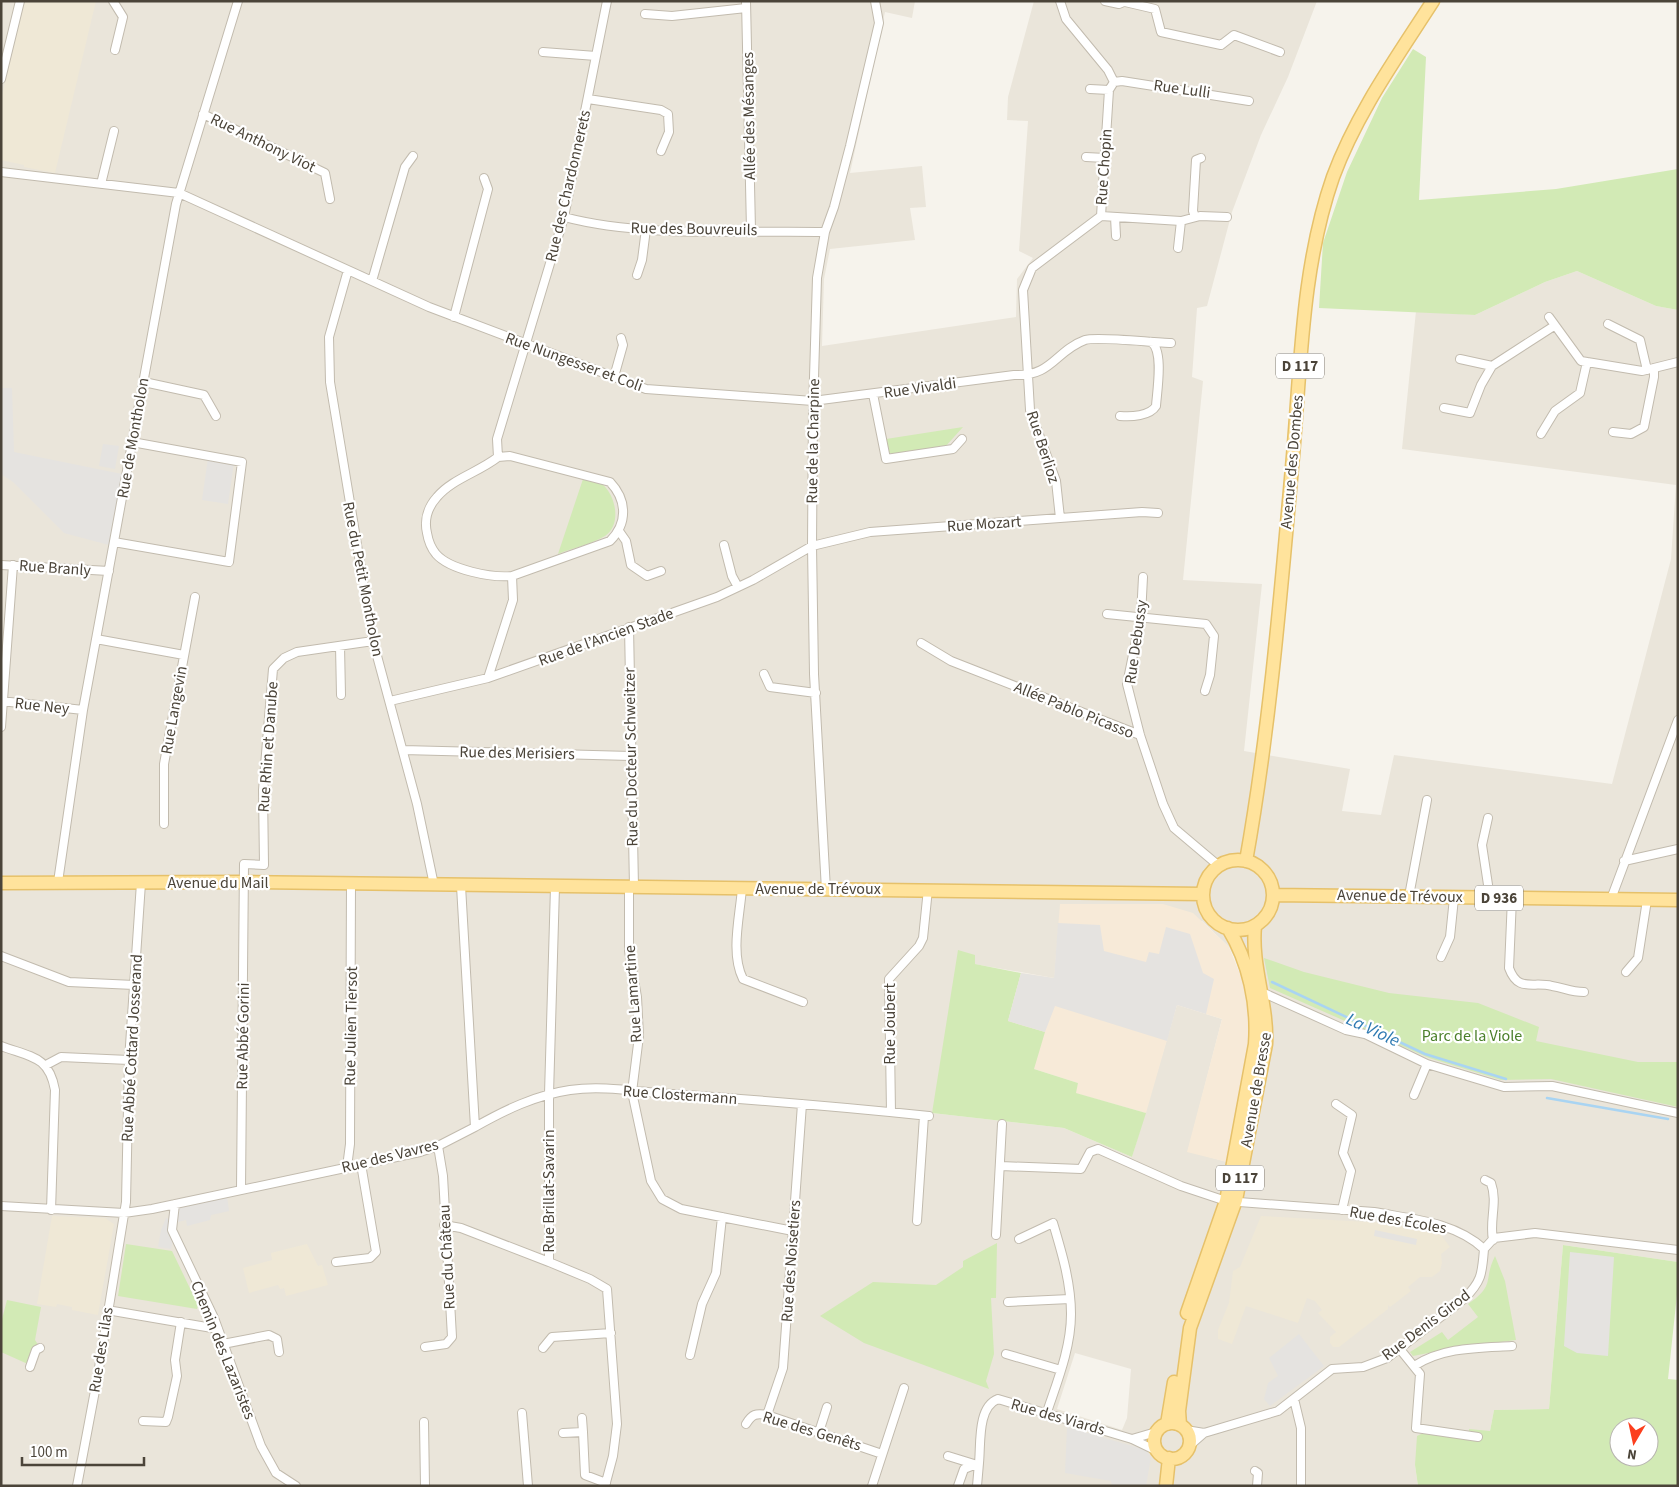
<svg xmlns="http://www.w3.org/2000/svg" width="1679" height="1487" font-family="'Source Sans 3',sans-serif">
<style>
.residential{fill:#eae5da;fill-rule:evenodd}
.commercial{fill:#f7ead8}
.education{fill:#efe8d6}
.green{fill:#d2eab5;fill-rule:evenodd}
.parking{fill:#e5e3e0}
.lines{fill:none;stroke-linecap:round;stroke-linejoin:round}
.stream{stroke:#a9d4f2;stroke-width:2.5}
.street-casing{stroke:#c2bbae;stroke-width:10}
.primary-casing{stroke:#e6c16a;stroke-width:15}
.street{stroke:#fff;stroke-width:8}
.primary{stroke:#ffe39c;stroke-width:12}
.labels{text-anchor:middle;dominant-baseline:central;stroke-width:4.5;stroke-linejoin:round;paint-order:stroke}
.shield{fill:#fff;stroke:#817c74;stroke-width:1}
.shield-label{font-size:15px;font-weight:bold;fill:#4b4439}
.street-label{font-size:16px;fill:#4b4439;stroke:#fff}
.park-label{font-size:16px;fill:#4a7f2a;stroke:#fff}
.water-label{font-size:18px;font-style:italic;fill:#2e7ab2;stroke:#fff}
</style>
<rect width="100%" height="100%" fill="#f6f3ec"/>
<path class="residential" d="M1,1H915L912,18L885,12L850,173L922,166L926,207L910,208L915,240L830,249L824,279L822,346L1016,317L1017,279L1033,258L1019,251L1028,121L1007,120L1008,97L1034,1H1317L1288,77L1261,135L1232,212L1207,306L1197,308L1192,377L1203,381L1183,580L1262,584L1244,751L1350,769L1342,811L1381,815L1394,755L1612,784L1671,559L1676,485L1402,449L1416,311L1475,315L1545,282L1577,271L1656,306L1678,310V1262L1563,1245L1549,1409L1494,1410L1490,1431L1469,1437L1415,1465L1418,1486H1ZM1202,921L1229,947L1237,962L1251,1016L1227,1162L1188,1151L1222,1019L1177,1005L1132,1157L1064,1128L932,1113L975,955L974,964L1054,978ZM1075,1353L1131,1369L1127,1418L1122,1430L1057,1409Z"/>
<path class="commercial" d="M1060,904H1163L1193,913L1229,947L1244,984L1252,1023L1227,1162L1187,1152L1222,1019L1177,1005L1146,1113L1075,1093L1078,1083L1034,1069L1008,1021L1021,973L1054,978Z"/>
<path class="education" d="M25,1H96L55,173L24,167V165L1,160V99Z
M52,1216L105,1218L114,1224L98,1315L72,1310V1307L57,1304L56,1307L37,1304Z
M1261,1216L1386,1223L1441,1235L1450,1247L1441,1254L1442,1263L1440,1271L1432,1277H1420L1408,1287L1411,1291L1390,1307L1388,1305V1309L1339,1347H1333L1330,1343V1337L1336,1332L1318,1313L1322,1310L1315,1301L1307,1298L1298,1323L1246,1306L1232,1344L1218,1339V1330L1229,1303L1233,1271L1240,1267Z
M307,1244L318,1266L322,1265L328,1285L286,1296L284,1288L280,1289L278,1285L249,1293L243,1268L272,1260L271,1253Z"/>
<path class="green" d="M1413,49L1426,57L1419,200L1556,189L1678,169V310L1656,306L1577,271L1545,282L1475,315L1319,308L1323,243L1347,172L1382,98Z
M963,427L945,447L892,455L888,451L886,439Z
M583,479C588,480 597,481 602,484C616,495 622,525 605,536C592,544 573,548 558,554Z
M958,950L975,955V964L1021,973L1008,1021L1045,1032L1034,1069L1078,1083L1076,1093L1146,1113L1132,1157L1064,1128L932,1113Z
M1264,958L1304,972L1389,993L1478,1003L1539,1027L1536,1041L1638,1062H1678V1107L1551,1079L1501,1080L1429,1058L1270,988Z
M997,1243L996,1298H991L994,1354L986,1381L989,1389L864,1343L820,1316L873,1282L936,1285L963,1267V1261Z
M126,1244L172,1251L198,1305L197,1309L118,1296Z
M1563,1245L1678,1262V1285L1668,1379L1678,1380V1486H1418L1415,1465L1417,1436L1425,1432L1469,1437V1429L1490,1431L1494,1410L1549,1409ZM1619,1427H1649V1457H1619Z
M1495,1256L1505,1281L1516,1340L1454,1348L1413,1356L1410,1352L1442,1332L1448,1340L1478,1317L1468,1304C1496,1285 1483,1280 1495,1256Z
M7,1300L41,1307L35,1340L39,1346L30,1365L1,1352V1323Z"/>
<path class="parking" d="M1,388H12L14,452L122,474L109,545L64,533L13,482L1,474Z
M103,444L119,446L115,469L99,466Z
M208,458L234,463L228,504L202,500Z
M1058,923L1100,925L1104,951L1146,962L1149,952L1159,954L1166,927L1190,934L1203,973L1214,979L1206,1014L1177,1005L1167,1041L1055,1006L1045,1032L1008,1021L1021,973L1054,978Z
M227,1196L229,1211L211,1215L210,1220L187,1226L186,1220L178,1222L171,1249L158,1247L161,1230L166,1218L171,1220L177,1207Z
M1375,1230L1417,1239L1416,1245L1374,1236Z
M1570,1252L1614,1257L1608,1356L1577,1353L1564,1346Z
M1299,1334L1324,1366L1270,1406L1264,1399L1268,1383L1278,1376L1269,1358Z
M1067,1427L1146,1450L1151,1457L1146,1486H1112L1111,1481L1065,1473Z"/>
<g class="lines">
<path class="stream" d="M1272,982L1425,1054L1506,1079
M1547,1098L1668,1119"/>
<g class="street-casing">
<path id="street" d="M113,1L123,17L115,50
M746,1L751,230
M1060,1L1066,19L1108,70L1114,82L1109,90L1101,216L1032,268L1023,290L1030,410L1056,481L1060,518
M1105,1L1119,4L1126,1
M1125,2L1155,9L1161,32L1221,45L1234,35L1280,52
M645,14L672,16L746,8
M543,52L596,56L607,1
M1,79L20,1
M1114,82L1122,81L1249,101
M1090,89L1109,90
M588,99L661,110L668,114L669,132L661,151
M203,114L325,173L330,199
M1086,157L1105,158
M1,172L179,193L429,307L646,389L813,401L1014,375C1052,377 1055,351 1085,340C1097,336 1155,343 1171,343
M101,184L114,131
M1101,216L1181,221L1200,216L1227,217
M564,217C644,238 741,230 825,232
M1115,217L1116,236
M1195,217L1193,211L1196,160L1201,158
M1178,248L1181,221
M348,270L329,337L330,382L373,641L417,804L434,885
M637,275L642,260L646,229
M372,281L405,167L413,156
M454,317L488,189L484,178
M1549,317L1581,361L1642,371L1678,362
M1608,324L1640,340L1647,370
M1460,359L1492,366
M614,377L623,345L621,338
M144,382L204,395L216,416
M873,394L886,459L953,449L962,439
M1444,408L1470,413L1481,385L1492,366L1554,326
M1120,416C1131,417 1150,416 1156,406C1157,391 1164,350 1151,342
M1613,432L1631,434L1644,427L1654,377V368
M1541,434L1555,411L1580,393L1587,362
M498,457L510,456L610,482C627,500 628,523 610,541L512,576
M619,531L626,541L631,565L647,576L661,571
M114,542L229,562L242,462L132,442
M724,545L732,576L738,587
M1,565L109,571
M1143,577L1141,616L1127,684L1140,735L1163,804L1174,828L1219,866
M1107,614L1206,624L1214,636L1210,675L1205,691
M629,627L634,887
M96,639L184,655
M921,643L951,661L1140,735
M340,646L341,695
M764,674L770,687L816,693
M488,678L513,600L512,576C492,578 450,570 436,554C431,548 428,539 427,533C424,520 428,507 437,497C452,479 479,472 498,457L497,439L564,217L596,56
M1,701L83,710
M390,701L488,678L717,597L753,580L812,546L870,532L1142,512L1158,513
M1,727L13,565
M403,750L631,756
M1488,818L1482,845L1490,898
M164,824V764L195,597
M1624,861L1678,849
M58,882L83,710L176,204L238,1
M555,887L549,1094V1262L590,1279L607,1289L617,1424L613,1456L605,1486
M629,887V951L637,997L639,1036L632,1092L651,1181L662,1199L681,1209L793,1231
M742,888C740,916 730,953 743,979L803,1002
M826,890L814,674L812,546L813,410L817,278L825,232L834,207L850,146L879,23L875,1
M1409,896L1427,800
M1512,898L1509,968C1518,993 1533,981 1552,986C1565,988 1570,992 1584,992
M1611,899L1678,720
M1,956L69,982L134,985
M1441,957L1450,937L1454,898
M1626,972L1638,958L1647,900
M1260,994H1266L1346,1030L1365,1034L1427,1064L1504,1087L1552,1086L1678,1113
M1,1046C31,1057 49,1056 55,1090L51,1210
M46,1065L61,1057L129,1060
M1414,1095L1427,1064
M1336,1104L1352,1115L1343,1153L1351,1171L1342,1210
M891,1112L889,979L919,946L923,938L928,889
M475,1127C505,1110 536,1095 570,1090C603,1085 639,1092 672,1094C758,1100 844,1107 929,1116
M1001,1166L1081,1169L1090,1152L1098,1149L1181,1186L1226,1201L1374,1212C1412,1219 1455,1222 1484,1249
M347,1167L350,1144L351,883
M1485,1180L1491,1183C1498,1202 1489,1221 1493,1240
M241,1190L244,864L264,865L263,790L273,669L284,658L297,652L373,641
M175,1204L172,1230L214,1318L261,1446L276,1473L296,1486
M1,1206L124,1213L152,1209L420,1152L438,1146L475,1127L461,886
M917,1221L924,1116
M444,1225L461,1228L549,1262
M996,1235L1002,1124
M1019,1239L1053,1223C1062,1253 1071,1283 1071,1314C1071,1348 1057,1382 1047,1412
M1484,1249L1494,1238L1535,1233L1678,1250
M336,1262L370,1258L376,1252L361,1164
M1008,1302L1070,1299
M107,1310L218,1329
M223,1344L269,1335L277,1339L279,1352
M425,1347L446,1344L452,1337L443,1176L438,1146
M543,1348L552,1337L611,1333
M1399,1348L1420,1374L1416,1428L1478,1437
M1006,1354L1061,1370
M690,1355L702,1304L716,1273L722,1217
M1414,1366C1443,1347 1478,1348 1512,1346
M30,1367L36,1350L40,1348
M1294,1399L1301,1428V1486
M522,1413L528,1486
M767,1415L783,1368L802,1104
M582,1418L583,1432
M143,1421L166,1422L168,1417L177,1376L175,1360L181,1322
M424,1422L425,1486
M746,1424C752,1414 756,1413 767,1415L882,1454
M1186,1430L1204,1433L1278,1411L1332,1369L1363,1367L1387,1358L1464,1299C1482,1281 1482,1274 1484,1249
M819,1432L827,1407
M563,1433L583,1432L585,1475L606,1483
M1132,1439L1156,1432
M1188,1447L1204,1433
M948,1456L974,1464
M1255,1471L1258,1473L1257,1486
M77,1486L97,1380L126,1202L129,1060L141,883
M872,1486L904,1388
M958,1486L964,1469L979,1463C981,1444 977,1407 998,1399L1132,1439L1159,1452
M977,1486L979,1463"/>
</g>
<g class="primary-casing">
<path id="primary" d="M1203 895a35 35 0 1 1 70 0a35 35 0 1 1-70 0Z
M1246,861C1270,727 1281,591 1293,456C1301,362 1302,266 1333,177C1356,114 1397,57 1433,1
M1,883L244,882L1203,894
M1273,895L1678,900
M1187,1313L1226,1201L1255,1044C1258,1005 1249,962 1228,928
M1154 1441a18 18 0 1 1 36 0a18 18 0 1 1-36 0Z
M1167,1424L1174,1382
M1180,1425L1179,1411L1190,1328L1236,1200L1266,1044C1268,1004 1251,966 1255,926
M1166,1486L1169,1458"/>
</g>
<use href="#street" class="street"/>
<use href="#primary" class="primary"/>
</g>
<g class="labels">
<g class="shield">
<rect x="1276" y="353.5" width="48" height="25" rx="4"/>
<rect x="1475" y="885.5" width="48" height="25" rx="4"/>
<rect x="1216" y="1165.5" width="48" height="25" rx="4"/>
</g>
<g class="shield-label">
<text x="1300" y="366">D 117</text>
<text x="1499" y="898">D 936</text>
<text x="1240" y="1178">D 117</text>
</g>
<g class="street-label">
<text transform="translate(1182 89) rotate(8)">Rue Lulli</text>
<text transform="translate(749 116) rotate(-91)">Allée des Mésanges</text>
<text transform="translate(263 143) rotate(26)">Rue Anthony Viot</text>
<text transform="translate(1104 167) rotate(-86)">Rue Chopin</text>
<text transform="translate(568 186) rotate(-77)">Rue des Chardonnerets</text>
<text transform="translate(694 229) rotate(1)">Rue des Bouvreuils</text>
<text transform="translate(574 362) rotate(20)">Rue Nungesser et Coli</text>
<text transform="translate(920 388) rotate(-8)">Rue Vivaldi</text>
<text transform="translate(133 438) rotate(-80)">Rue de Montholon</text>
<text transform="translate(813 441) rotate(-89)">Rue de la Charpine</text>
<text transform="translate(1043 447) rotate(72)">Rue Berlioz</text>
<text transform="translate(1292 462) rotate(-85)">Avenue des Dombes</text>
<text transform="translate(984 524) rotate(-4)">Rue Mozart</text>
<text transform="translate(55 568) rotate(4)">Rue Branly</text>
<text transform="translate(363 579) rotate(79)">Rue du Petit Montholon</text>
<text transform="translate(606 637) rotate(-20)">Rue de l’Ancien Stade</text>
<text transform="translate(1136 642) rotate(-82)">Rue Debussy</text>
<text transform="translate(42 706) rotate(6)">Rue Ney</text>
<text transform="translate(174 710) rotate(-80)">Rue Langevin</text>
<text transform="translate(1074 710) rotate(22)">Allée Pablo Picasso</text>
<text transform="translate(268 747) rotate(-86)">Rue Rhin et Danube</text>
<text transform="translate(517 753) rotate(1)">Rue des Merisiers</text>
<text transform="translate(631 757) rotate(-91)">Rue du Docteur Schweitzer</text>
<text x="218" y="883">Avenue du Mail</text>
<text x="818" y="889">Avenue de Trévoux</text>
<text transform="translate(1400 896) rotate(1)">Avenue de Trévoux</text>
<text transform="translate(633 994) rotate(-94)">Rue Lamartine</text>
<text transform="translate(890 1024) rotate(-90)">Rue Joubert</text>
<text transform="translate(351 1026) rotate(-89)">Rue Julien Tiersot</text>
<text transform="translate(243 1036) rotate(-89)">Rue Abbé Gorini</text>
<text transform="translate(132 1048) rotate(-87)">Rue Abbé Cottard Josserand</text>
<text transform="translate(1256 1090) rotate(-80)">Avenue de Bresse</text>
<text transform="translate(680 1095) rotate(4)">Rue Clostermann</text>
<text transform="translate(390 1156) rotate(-14)">Rue des Vavres</text>
<text transform="translate(549 1191) rotate(-90)">Rue Brillat-Savarin</text>
<text transform="translate(1398 1220) rotate(10)">Rue des Écoles</text>
<text transform="translate(447 1257) rotate(-93)">Rue du Château</text>
<text transform="translate(791 1261) rotate(-86)">Rue des Noisetiers</text>
<text transform="translate(1426 1325) rotate(-37)">Rue Denis Girod</text>
<text transform="translate(101 1350) rotate(-81)">Rue des Lilas</text>
<text transform="translate(223 1350) rotate(68)">Chemin des Lazaristes</text>
<text transform="translate(1058 1417) rotate(16)">Rue des Viards</text>
<text transform="translate(812 1431) rotate(17)">Rue des Genêts</text>
</g>
<g class="park-label">
<text x="1472" y="1036">Parc de la Viole</text>
</g>
<g class="water-label">
<text transform="translate(1373 1030) rotate(25)">La Viole</text>
</g>
</g>
<rect width="1679" height="1487" fill="none" stroke="#4b4439" stroke-width="5"/>
<g transform="translate(1634 1442) rotate(189)"><circle r="24" fill="#ffffff" stroke="#b7b4b0"/>
<path d="M0-4L9 19L0 12L-9 19Z" fill="#fc3f1d"/>
<text y="-8" font-size="14" font-weight="bold" text-anchor="middle" fill="#4b4439">N</text>
</g>
<path d="M22 1457v8h122v-8" fill="none" stroke="#4b4439" stroke-width="2.5"/>
<text x="30" y="1457" font-size="15" fill="#4b4439" stroke="#ffffff" stroke-width="4" paint-order="stroke">100 m</text>
</svg>
